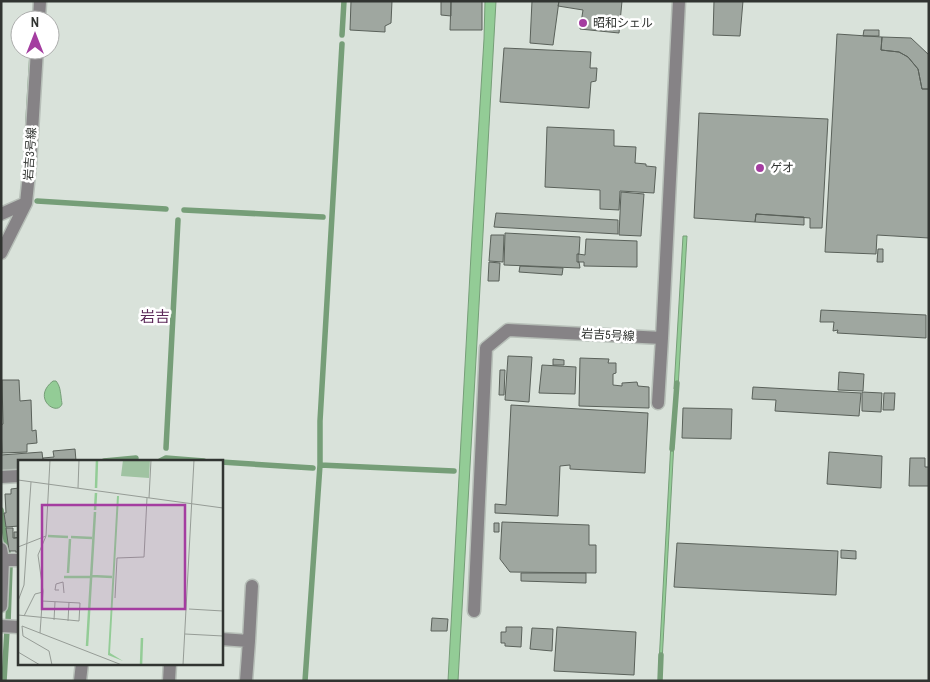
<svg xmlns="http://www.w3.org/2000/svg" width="930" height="682" font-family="'Archivo Narrow','Noto Sans JP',sans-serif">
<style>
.water{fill:#93cc96;stroke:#769e78}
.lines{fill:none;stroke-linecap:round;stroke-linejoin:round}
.stream{stroke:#769e78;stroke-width:5.5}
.building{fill:#9fa7a0;stroke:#5a615a}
.minor-casing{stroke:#b7bfb8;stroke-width:15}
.minor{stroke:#868386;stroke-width:12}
.poi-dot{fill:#a43da0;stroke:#fff;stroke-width:2}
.labels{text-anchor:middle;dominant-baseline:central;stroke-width:5;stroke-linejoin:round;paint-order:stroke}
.poi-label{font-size:12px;fill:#313431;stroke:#fff;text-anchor:start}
.street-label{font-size:12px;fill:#313431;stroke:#fff}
.quarter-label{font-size:15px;fill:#5d2a5a;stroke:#fff}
.inset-river{fill:none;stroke:#93cc96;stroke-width:2.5}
.inset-road{fill:none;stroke:#969c96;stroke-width:1}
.view{fill:#a43da0;fill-opacity:0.15;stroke:#a43da0;stroke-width:2.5}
.inset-edge{fill:none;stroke:#313431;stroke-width:2.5}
</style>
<rect width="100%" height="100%" fill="#d9e2da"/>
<path class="water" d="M485,1H496L458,681H448L472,236L484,39Z
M30,50H33L23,202L20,200L22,184Z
M683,236H687L678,389H674Z
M53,381H56C60,386 60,390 61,396C61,398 62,403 62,404C57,417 31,398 53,381Z
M671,442H674L662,662L659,663Z"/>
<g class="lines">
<path class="stream" d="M342,35L344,1
M37,201L166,209
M184,210L323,217
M166,448L178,220
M672,449L677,383
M104,461L136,458
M160,461L166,458L204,461
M221,462L313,468
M320,465L454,471
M1,510L8,552
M8,623L10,567
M4,681L7,630
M305,681L320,465V421L342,44
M660,681L661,655"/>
</g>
<path class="building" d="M351,1H392L391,23L385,26V32L350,30Z
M441,1H451V16L441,15Z
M451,1H482V30H450Z
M532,1H559L553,45L530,43Z
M559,1H622L619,33L580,29L583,10L558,6Z
M714,1H743L740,36L713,35Z
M864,30H879V36H863Z
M837,34L882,37L881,50L899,52L908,57L918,69L922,89H929V238L877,235L876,254L825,252Z
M882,37L911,38L929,55V89H922L918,69L908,57L899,52L881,50Z
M504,48L591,52L590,68H597L596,81L591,82L589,108L500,102Z
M699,113L828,119L822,228H810V218L756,214L755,222L694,218Z
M547,127L614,130V146L636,147L635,163L646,164V166L656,167L654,193L620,191L619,210L600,209V190L545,187Z
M621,192L644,194L641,236L619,235Z
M496,213L618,220V234L494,227Z
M756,214L804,217V225L755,222Z
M505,233L580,237L579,254H577V262H579L580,268L504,265Z
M491,235H504L503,262L489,261Z
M586,239L637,241V267L584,266V262H578V254L585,255Z
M878,249H883V262H877Z
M489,262L500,263L499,281H488Z
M520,266L563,268L562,275L519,272Z
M821,310L926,315V338L837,333L838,330L833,331L834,322H820Z
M508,356L532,357L529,402L505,400Z
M580,358L609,359L608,363H616V373L613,374V385L622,386V383L637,382L638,386L649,387V408L579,406Z
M553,359L564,360V365H553Z
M542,365L576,367L575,394L539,393Z
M500,370H505L504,395H499Z
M839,372L864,374L863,391L838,390Z
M2,380H19L20,401L31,400L32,431L36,430L37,443L27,444V452L2,453L1,425L3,424Z
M753,387L861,393L859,416L775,411L776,400L752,399Z
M862,392L882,393L881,412L862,411Z
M884,393H895L894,410H883Z
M511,405L648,413L645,473L570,469V465L560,466L558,516L495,513V504L506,505Z
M683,408L732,409L731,439L682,438Z
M75,449L76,461H44L43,458L54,457L53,451Z
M42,452L43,461H19V470L1,471V455Z
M829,452L882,456L881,488L827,484Z
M910,458H925V467H929V486H909Z
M19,488V526L6,527L4,513H6L5,494H11V489Z
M502,522L589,525V545H596V573L510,572L500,559Z
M494,523H499V532H494Z
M6,528H13V538H19V554H16V551H9Z
M14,532H19V537L14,538Z
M677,543L838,551L836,595L674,587Z
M841,550L856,551V559L841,558Z
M521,573H586V583L521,581Z
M432,618L448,619L447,631H431Z
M506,627H522L521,647L505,646V643H501V632H506Z
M557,627L636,632L634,675L554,671Z
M532,628L553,629L552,651L530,649Z"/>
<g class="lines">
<g class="minor-casing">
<path id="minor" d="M39,20L40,1
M1,214L26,203
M1,253L26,203L30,164L37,50
M658,403L662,338
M1,477L19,476
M1,549L3,560L1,606
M3,560H19
M474,611L486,348L508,330L662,338L679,1
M1,626L19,627
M221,639L249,641L246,681
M249,641L252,586
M80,681L82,663
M169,681L170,663"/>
</g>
<use href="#minor" class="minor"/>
</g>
<g class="poi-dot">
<circle cx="583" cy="23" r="5"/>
<circle cx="760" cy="168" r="5"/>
</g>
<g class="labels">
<g class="poi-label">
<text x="593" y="23">昭和シェル</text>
<text x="770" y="168">ゲオ</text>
</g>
<g class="street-label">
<text transform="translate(30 154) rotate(-86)">岩吉3号線</text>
<text transform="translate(608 335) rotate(3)">岩吉5号線</text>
</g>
<g class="quarter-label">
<text x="155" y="316">岩吉</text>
</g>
</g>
<g transform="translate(18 460)">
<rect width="205" height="205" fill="#d9e2da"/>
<path d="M105,0H132L131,18L103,16Z" fill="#a0c3a2"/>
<path d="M99,36H101L92,193L105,201L90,195Z" fill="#93cc96"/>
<path class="inset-river" d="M78,28L79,0M77,50L78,33M30,76L50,77M53,77L74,78M50,113L52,79M74,116L94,117M46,117H72M69,186L77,52M123,205L124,178"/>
<path class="inset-road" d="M0,20L205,48M60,28L61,0M131,38L133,0M0,87L28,76M41,130H37L38,124L45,122L46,133M97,138L99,98L126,97L129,38M0,141L6,125L13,22M171,149L205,151M0,155L61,161L62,143L24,141M6,156L17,134L25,132M36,160L37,142M50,161L51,142M22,173L25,131L20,95L28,76L32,0M167,174L205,176M0,192L22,205M34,205L31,191L5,176L4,166L104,205M165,205L176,0"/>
<path class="view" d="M24,45H167V149H24Z"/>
<rect width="205" height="205" class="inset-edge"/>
</g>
<rect width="930" height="682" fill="none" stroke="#313431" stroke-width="5"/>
<g transform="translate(35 35)"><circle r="24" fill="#ffffff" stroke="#adaead"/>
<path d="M0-4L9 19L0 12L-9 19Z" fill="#a43da0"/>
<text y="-8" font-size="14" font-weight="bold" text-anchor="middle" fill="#313431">N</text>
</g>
</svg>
